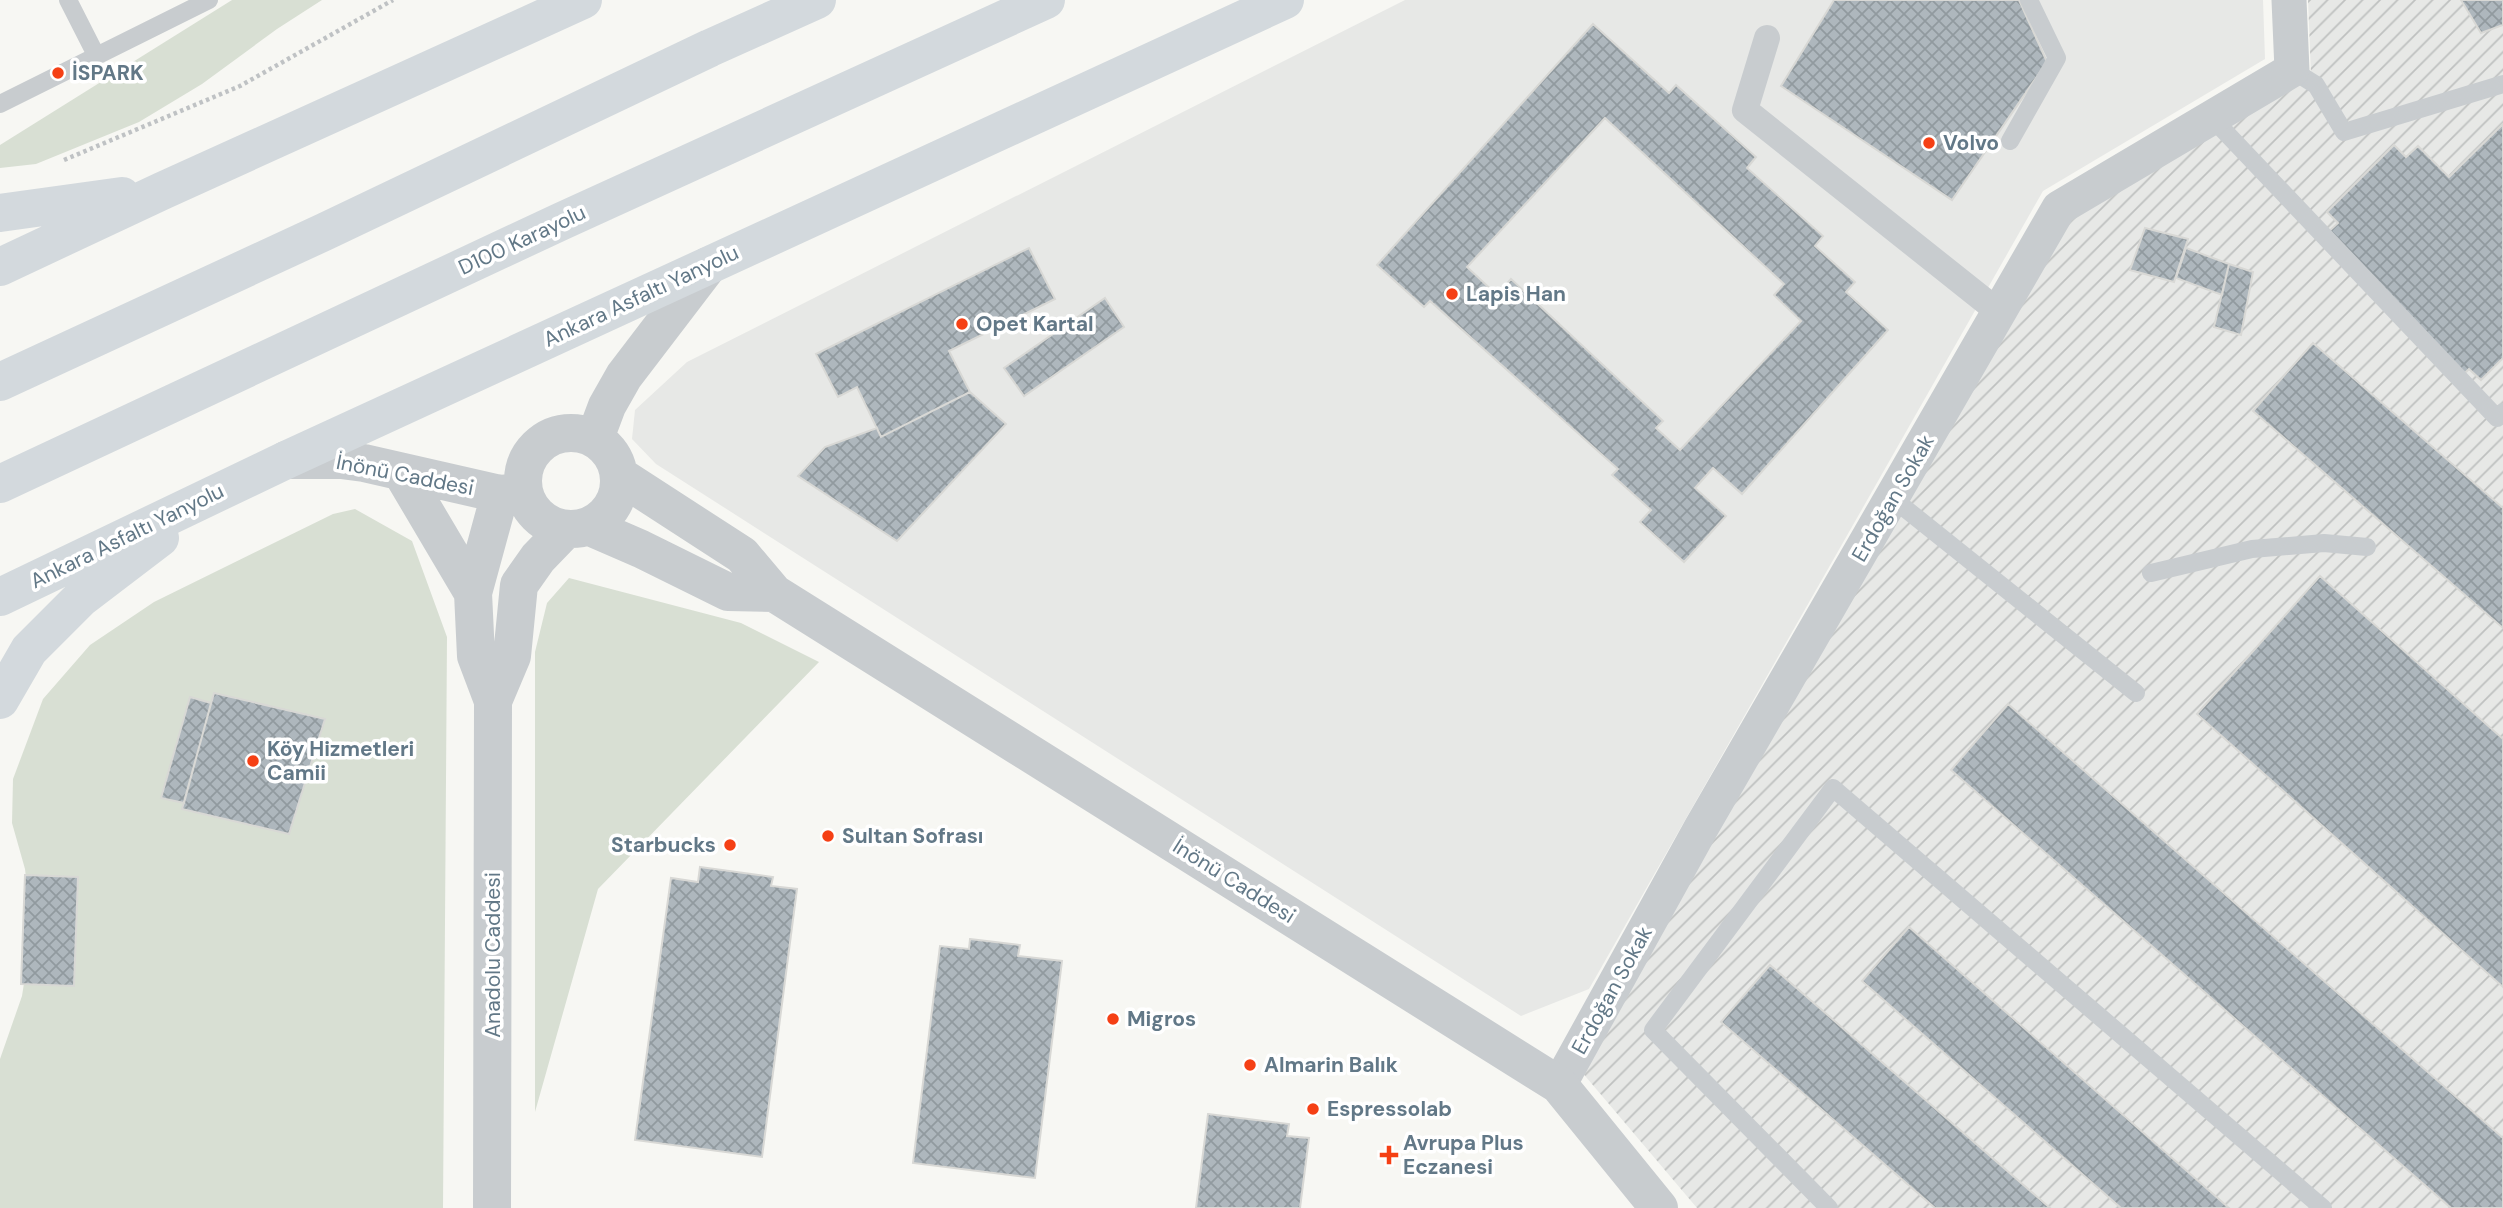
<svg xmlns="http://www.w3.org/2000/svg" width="2503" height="1208" font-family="'DM Sans',sans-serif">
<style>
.built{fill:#e7e8e6}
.industrial{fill:url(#industrial-furrows)}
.green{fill:#d8dfd3}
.building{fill:url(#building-cross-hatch);stroke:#d8d8d5;stroke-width:2;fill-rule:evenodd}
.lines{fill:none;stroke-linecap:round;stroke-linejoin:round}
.path{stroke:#bfc2c4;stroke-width:4.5;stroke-dasharray:3.5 3.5;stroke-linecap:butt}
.service{stroke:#c8cccf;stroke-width:18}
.pedestrian{stroke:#c8cccf;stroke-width:26}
.minor{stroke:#c8cccf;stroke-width:35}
.tertiary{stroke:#c8cccf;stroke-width:38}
.secondary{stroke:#d3d9dd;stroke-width:38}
.trunk{stroke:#d3d9dd;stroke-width:38}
.poi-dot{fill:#f54015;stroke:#fff;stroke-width:2.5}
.labels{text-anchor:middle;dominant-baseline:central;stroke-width:7;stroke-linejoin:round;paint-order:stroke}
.poi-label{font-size:21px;font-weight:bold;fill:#627887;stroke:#fff;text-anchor:start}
.street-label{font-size:21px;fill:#627887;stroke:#fff}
</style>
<defs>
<pattern id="industrial-furrows" width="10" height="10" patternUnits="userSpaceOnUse" patternTransform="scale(1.75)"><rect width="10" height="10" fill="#e7e8e6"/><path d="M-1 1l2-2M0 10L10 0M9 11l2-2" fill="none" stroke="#bfc1c0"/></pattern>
<pattern id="building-cross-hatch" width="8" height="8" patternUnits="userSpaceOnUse" patternTransform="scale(1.75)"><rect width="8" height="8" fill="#aeb7bd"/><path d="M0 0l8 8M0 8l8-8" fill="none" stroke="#919a9f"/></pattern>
</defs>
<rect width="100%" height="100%" fill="#f7f7f3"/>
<path class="built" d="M1405,0H2263L2265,59L2043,191L1589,989L1521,1016L656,464L632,439L635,410L687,362Z"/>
<path class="industrial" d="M2308,0H2503V1208H1697L1575,1064L2068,217L2311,75Z"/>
<path class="green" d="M232,0H322L277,29L202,84L139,122L36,164L0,168V145Z
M355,509L412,541L447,637L443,1208H0V1059L22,996L32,932L25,869L12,823L13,779L43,699L90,645L154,602L333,514Z
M569,578L741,623L819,662L598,889L535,1112V652L547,603Z"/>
<path class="building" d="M1834,0H2019L2047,62L1952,200L1781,86Z
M2461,0H2503V25L2481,33Z
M1593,24L1669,93L1676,85L1756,157L1747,168L1823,236L1815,246L1855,282L1846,292L1888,330L1742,494L1713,468L1695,488L1726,516L1684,562L1640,522L1651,510L1612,475L1618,469L1430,301L1424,307L1377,265ZM1605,118L1784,284L1774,295L1801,321L1680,450L1656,428L1663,421L1511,279L1497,295L1467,267Z
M2503,124V358L2481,380L2469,369L2464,374L2326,234L2338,223L2327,212L2394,145L2406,157L2418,146L2449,177Z
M2145,228L2188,239L2174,282L2130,270Z
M1029,248L1055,299L949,351L970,392L881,437L857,387L838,397L816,354Z
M2186,248L2229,264L2222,295L2176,278Z
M2229,264L2253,272L2241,335L2214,327Z
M1105,298L1124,327L1024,396L1004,368Z
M2313,343L2503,508V628L2253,411Z
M970,392L1006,424L897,541L798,476L825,447L877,428L881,437Z
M2320,576L2503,739V987L2197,714Z
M214,693L325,719L289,834L182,809Z
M190,697L211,703L184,803L161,798Z
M2008,704L2503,1138V1208H2451L1951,770Z
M700,867L773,877L771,886L797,889L762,1157L635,1140L671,878L698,882Z
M25,875L78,877L74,986L21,984Z
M1909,927L2229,1208H2121L1862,981Z
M970,939L1020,945L1018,956L1062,961L1035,1178L913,1163L940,946L969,949Z
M1770,965L2050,1208H1935L1721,1022Z
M1208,1114L1289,1124L1287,1136L1309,1138L1300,1208H1196Z"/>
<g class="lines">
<path class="path" d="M64,160L240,86L393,0"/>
<path class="service" d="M68,0L96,55
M2292,70L2316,85L2344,132L2503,84
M0,104L209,0
M2212,118L2497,418L2503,412
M2010,141L2057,58L2029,0
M1892,498L2136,693
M2151,573L2252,549L2324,543L2367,547
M1829,1208L1653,1030L1833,788L2323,1208"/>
<path class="pedestrian" d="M1767,38L1745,110L2000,313"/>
<path class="minor" d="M1559,1085L1701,828L2059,208L2292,70L2289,0"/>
<path class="tertiary" d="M523 481a48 48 0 1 1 96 0a48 48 0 1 1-96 0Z
M595,438L607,406L624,376L708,266
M286,460H341L364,463L500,494L524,492
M402,473L473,593L476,656L493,701L492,1208
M620,476L742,555L774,593L1559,1085L1659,1208
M588,526L641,549L728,592L774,593
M473,593L500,494
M493,701L512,656L519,585L538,558L566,529"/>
<path class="secondary" d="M0,213L122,196
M0,267L162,191L583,0
M0,597L286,460L1285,0
M0,700L29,650L80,599L160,538"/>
<path class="trunk" d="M0,382L324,232L710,48L817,0
M0,484L562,221L1046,0"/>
</g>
<g class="poi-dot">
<circle cx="58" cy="73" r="7"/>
<circle cx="1929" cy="143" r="7"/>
<circle cx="1452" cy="294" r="7"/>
<circle cx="962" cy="324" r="7"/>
<circle cx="253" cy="761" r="7"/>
<circle cx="828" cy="836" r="7"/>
<circle cx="730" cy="845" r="7"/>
<circle cx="1113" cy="1019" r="7"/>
<circle cx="1250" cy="1065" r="7"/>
<circle cx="1313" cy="1109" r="7"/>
<path d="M1385.5 1144.5h7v7h7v7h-7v7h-7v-7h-7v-7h7z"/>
</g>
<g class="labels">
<g class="poi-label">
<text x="72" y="73">İSPARK</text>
<text x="1943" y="143">Volvo</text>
<text x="1466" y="294">Lapis Han</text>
<text x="976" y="324">Opet Kartal</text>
<text x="267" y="749">Köy Hizmetleri<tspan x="267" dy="24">Camii</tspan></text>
<text x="842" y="836">Sultan Sofrası</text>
<text x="716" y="845" text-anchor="end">Starbucks</text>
<text x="1127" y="1019">Migros</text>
<text x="1264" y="1065">Almarin Balık</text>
<text x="1327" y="1109">Espressolab</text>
<text x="1403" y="1143">Avrupa Plus<tspan x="1403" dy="24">Eczanesi</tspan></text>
</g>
<g class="street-label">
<text transform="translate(522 240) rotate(-25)">D100 Karayolu</text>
<text transform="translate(641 296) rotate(-25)">Ankara Asfaltı Yanyolu</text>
<text transform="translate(405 475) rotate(11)">İnönü Caddesi</text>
<text transform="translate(1893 498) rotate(-60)">Erdoğan Sokak</text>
<text transform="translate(127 536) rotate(-26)">Ankara Asfaltı Yanyolu</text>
<text transform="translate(1234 881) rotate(32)">İnönü Caddesi</text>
<text transform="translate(493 955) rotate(-90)">Anadolu Caddesi</text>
<text transform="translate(1612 990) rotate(-61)">Erdoğan Sokak</text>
</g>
</g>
</svg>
